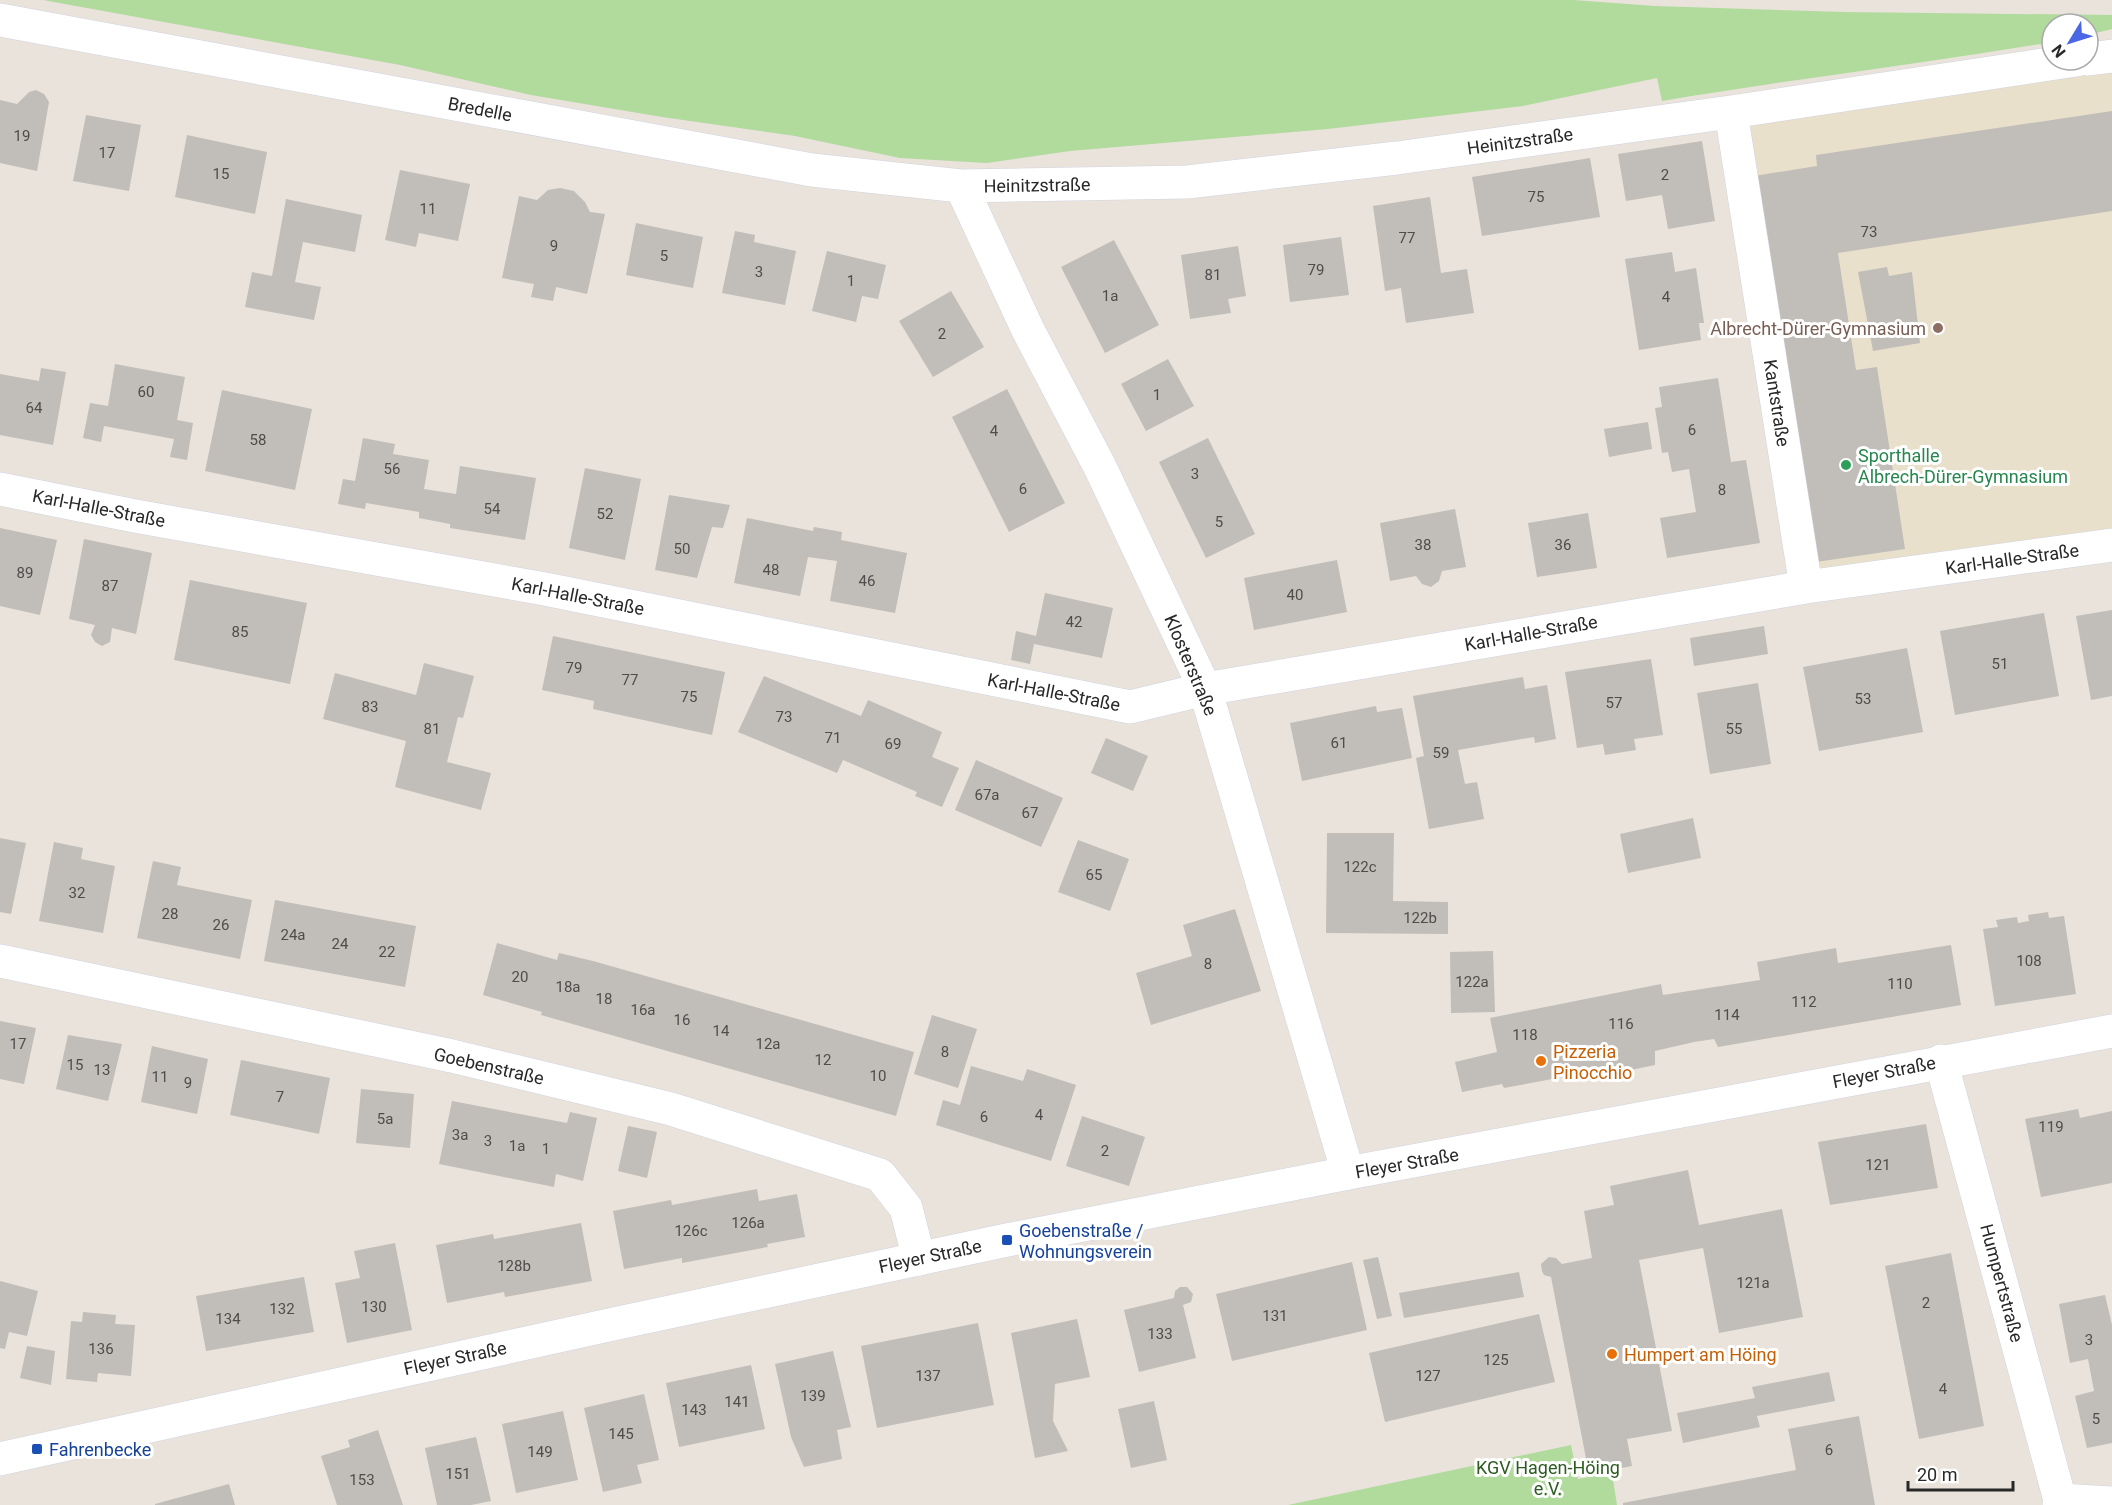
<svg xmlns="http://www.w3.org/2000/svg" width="2112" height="1505" font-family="Roboto,sans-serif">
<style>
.education{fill:#e9e0cc}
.green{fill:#b1da9d}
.building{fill:#c1bdb8}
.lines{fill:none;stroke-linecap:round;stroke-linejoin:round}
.minor-casing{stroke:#d1d3df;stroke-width:34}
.tertiary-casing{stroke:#d1d3df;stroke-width:34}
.minor{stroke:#fff;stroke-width:33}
.tertiary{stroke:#fff;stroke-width:33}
.education-dot{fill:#8d6e63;stroke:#fff;stroke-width:2}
.leisure-dot{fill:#2e9e5b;stroke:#fff;stroke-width:2}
.food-dot{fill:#e8710a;stroke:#fff;stroke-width:2}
.transit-dot{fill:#1a4fb4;stroke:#fff;stroke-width:2}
.labels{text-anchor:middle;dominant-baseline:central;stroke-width:6;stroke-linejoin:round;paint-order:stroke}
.number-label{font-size:15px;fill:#4e4d4c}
.street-label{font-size:18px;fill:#282828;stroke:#fff}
.education-label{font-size:18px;fill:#785e54;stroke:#fff;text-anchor:end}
.leisure-label{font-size:18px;fill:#27864d;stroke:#fff;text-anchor:start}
.food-label{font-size:18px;fill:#c56008;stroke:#fff;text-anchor:start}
.transit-label{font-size:18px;fill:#164399;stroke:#fff;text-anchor:start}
.park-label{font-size:18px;fill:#2d5c21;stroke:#fff}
</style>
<rect width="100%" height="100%" fill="#e9e3db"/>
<path class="education" d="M2112,60V545L1806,587L1731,112Z"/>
<path class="green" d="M43,0H1573L1655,6L1844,12L2112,15V29L2088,35V24H2052V42C1922,64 1792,79 1662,101L1657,78L1523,106L1328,129L1070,151L987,163L900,158L795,136L662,117L531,95L400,65Z
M1571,1445L1578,1479L1612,1473L1617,1505H1288Z"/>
<path class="building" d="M36,90L44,94L49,102L37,171L0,163V100L17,104L29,92Z
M2112,111V211L1838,253L1856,370L1877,367L1905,549L1816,562L1754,176L1817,166L1816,155Z
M86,115L141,125L129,191L73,181Z
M187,135L267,152L255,214L175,197Z
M1702,141L1715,221L1668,229L1662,195L1626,201L1618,154Z
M1590,158L1600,217L1482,236L1472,177Z
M400,170L470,184L458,241L419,233L416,247L385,240Z
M560,188L574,191L585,202L590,212L605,214L587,294L556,287L553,301L531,297L534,284L502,278L519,196L537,200L548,190Z
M1430,197L1441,273L1467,269L1474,313L1406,323L1401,288L1385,291L1373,206Z
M286,199L362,215L355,252L303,242L295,282L321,287L314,320L245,307L252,272L272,276Z
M636,223L703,237L693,288L626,275Z
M735,231L755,235L754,242L796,251L785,305L722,293Z
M1341,237L1349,295L1290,302L1283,245Z
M1114,240L1159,325L1105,353L1061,267Z
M1238,246L1246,296L1228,299L1231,313L1190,319L1181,255Z
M827,251L886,265L878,299L862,296L856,322L812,311Z
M1672,252L1675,272L1696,268L1704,323H1699L1701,340L1639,350L1625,259Z
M1887,267L1889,276L1912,272L1920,343L1873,351L1858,272Z
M951,291L984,347L933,377L899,321Z
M1168,359L1194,406L1146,431L1121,384Z
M115,364L185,377L177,420L193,423L187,460L170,457L174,439L104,426L101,442L83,438L90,403L108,406Z
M41,368L66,372L53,445L0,435V374L39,381Z
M1718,378L1731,462L1746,460L1760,543L1667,558L1660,518L1696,512L1689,469L1672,472L1668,452L1662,453L1655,408L1662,407L1659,387Z
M1007,389L1065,503L1009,532L952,417Z
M222,390L312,409L295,490L205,471Z
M1648,422L1652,449L1609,457L1604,429Z
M363,438L395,444L393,454L429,460L424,489L456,494L460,466L536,478L525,540L450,528V524L419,518V512L366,503L365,509L338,504L343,479L355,481Z
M1208,438L1255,534L1206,558L1159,462Z
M585,468L641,479L625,560L569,548Z
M669,495L730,505L723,528L712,527L697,578L655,570Z
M1455,509L1466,567L1442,571L1439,581L1431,587L1422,584L1416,576L1390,581L1380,523Z
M1588,513L1597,568L1537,577L1528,523Z
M747,518L813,531L814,527L842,532L841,540L907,553L895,613L830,601L837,561L808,557L800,596L734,583Z
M0,528L57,540L40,615L0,606Z
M84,539L152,553L136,634L112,628L110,642L102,646L95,642L91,635L95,625L69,619Z
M1337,560L1347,612L1254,630L1244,578Z
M190,580L307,603L290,684L174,660Z
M1045,593L1113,608L1102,658L1034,644L1030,664L1011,660L1016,631L1036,636Z
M2112,610V696L2091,700L2076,616Z
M2044,613L2059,696L1955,715L1940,631Z
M1764,626L1768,654L1694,666L1690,638Z
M553,636L725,672L712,735L593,709L594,701L542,690Z
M1907,648L1923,732L1819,751L1803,667Z
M1651,659L1663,735L1634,739L1636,750L1605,755L1603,744L1577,748L1565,672Z
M424,663L474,676L463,718L458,717L447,762L491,773L481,810L395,787L406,741L323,719L335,673L416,695Z
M764,676L861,716L868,700L942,732L932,757L959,768L942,807L915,796L917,792L843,760L837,773L738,732Z
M1523,677L1525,689L1547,685L1556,739L1535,743L1534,737L1458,750L1465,784L1477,782L1484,819L1429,829L1416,758L1424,756L1413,696Z
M1758,683L1771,764L1710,774L1697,693Z
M1376,706L1377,712L1402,708L1412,758L1302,781L1290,723Z
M1106,738L1148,756L1133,791L1091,773Z
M976,760L1063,798L1041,847L955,810Z
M1693,818L1701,858L1628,873L1620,834Z
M1327,833H1394L1393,901L1448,902V934L1326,933Z
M0,838L26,843L11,914L0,912Z
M1078,840L1129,859L1110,911L1058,892Z
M54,842L83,848L81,859L115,866L103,933L39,921Z
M153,861L181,867L177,885L252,900L240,959L137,938Z
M275,900L416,926L405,987L264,961Z
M1235,909L1261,991L1151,1025L1136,973L1192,956L1183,925Z
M2048,912L2049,918L2064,916L2076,994L1995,1006L1983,929L1998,927L1996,920L2017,917L2018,923L2029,921L2028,915Z
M497,943L557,960L559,953L593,961L914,1052L896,1116L541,1015L542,1012L483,995Z
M1951,945L1961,1005L1718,1047L1714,1039L1694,1042L1655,1051V1065L1626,1071L1622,1066L1504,1088L1502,1084L1462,1092L1455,1062L1497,1052L1490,1018L1661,984L1663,995L1760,980L1757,962L1836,948L1838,963Z
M1493,951L1495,1012L1451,1013L1450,952Z
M932,1015L977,1029L958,1088L914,1074Z
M0,1021L36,1028L24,1084L0,1079Z
M68,1035L122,1044L108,1101L56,1089Z
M152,1046L208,1059L197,1114L141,1102Z
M241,1060L330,1078L319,1134L230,1115Z
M971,1066L1023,1081L1027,1069L1076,1085L1051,1161L936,1125L943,1100L960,1105Z
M361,1089L414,1094L410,1148L356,1143Z
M452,1101L567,1123L570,1112L597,1118L583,1181L556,1174L554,1187L439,1164Z
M2078,1109L2080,1118L2112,1111V1183L2041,1197L2025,1119Z
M1082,1116L1145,1137L1129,1186L1066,1166Z
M1926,1124L1938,1188L1830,1205L1818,1142Z
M628,1126L657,1132L647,1178L618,1171Z
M1688,1170L1699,1225L1782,1209L1803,1317L1719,1333L1703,1248L1639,1260L1672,1431L1627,1439L1632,1466L1589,1474L1551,1277L1544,1275L1542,1271L1541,1264L1549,1257L1556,1258L1562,1264L1592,1258L1584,1211L1614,1205L1610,1186Z
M757,1189L759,1201L797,1194L805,1237L767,1244L768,1247L682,1263V1258L624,1269L613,1211L671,1200L672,1205Z
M581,1223L592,1281L505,1297L504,1292L447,1303L436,1245L493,1234L494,1239Z
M395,1243L412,1330L347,1343L335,1283L360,1278L354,1251Z
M1951,1253L1984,1426L1919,1439L1885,1266Z
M1378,1257L1392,1316L1377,1319L1363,1260Z
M1352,1262L1367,1330L1232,1361L1216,1294Z
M1519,1272L1524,1297L1404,1318L1399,1293Z
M304,1277L314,1332L206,1351L196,1296Z
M0,1281L38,1291L27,1336L9,1332L5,1349L0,1348Z
M1180,1287H1187L1193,1294L1191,1302L1183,1305L1196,1358L1139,1372L1124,1310L1174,1298L1175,1291Z
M2105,1295L2112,1325V1443L2087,1448L2075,1396L2094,1391L2088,1359L2070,1363L2059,1304Z
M83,1312L116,1315L115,1324L135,1325L131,1376L98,1373L97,1382L66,1379L71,1321L82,1322Z
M1539,1314L1555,1382L1385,1422L1369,1353Z
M1077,1319L1090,1377L1055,1384L1053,1421L1068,1451L1035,1458L1011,1333Z
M978,1323L994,1405L877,1428L861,1346Z
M27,1346L55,1351L51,1385L20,1378Z
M833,1351L851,1427L837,1430L842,1459L804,1467L791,1437L775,1364Z
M751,1365L765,1429L679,1447L666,1383Z
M1829,1372L1835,1401L1757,1416L1760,1427L1683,1443L1677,1413L1755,1398L1752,1387Z
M644,1394L659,1460L637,1465L642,1483L603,1492L584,1408Z
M1154,1401L1167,1460L1131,1468L1118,1409Z
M563,1411L578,1480L516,1493L502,1424Z
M1859,1416L1875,1505H1623V1503L1796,1470L1788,1429Z
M378,1430L403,1505H337L321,1456L350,1447L348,1440Z
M476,1437L491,1501L471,1505H437L425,1448Z
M229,1484L235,1505H155V1504Z"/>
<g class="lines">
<g class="minor-casing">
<path id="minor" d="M0,20L812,170L961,186L1187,182L1397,158L1731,112L2076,60
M2088,59L2112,56
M1731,112L1806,587
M961,186L1028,330L1100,467L1205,689L1348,1173
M0,489L135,516L545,589L1130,707L1205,689L1806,587L2112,545
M0,961L452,1056L671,1109L880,1175L906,1208L919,1259
M1941,1061L2060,1500L2059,1505
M2060,1500L2112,1503"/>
</g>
<g class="tertiary-casing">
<path id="tertiary" d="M0,1459L618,1323L1007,1240L1348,1173L2112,1031"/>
</g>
<use href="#minor" class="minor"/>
<use href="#tertiary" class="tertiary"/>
</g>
<circle class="education-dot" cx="1938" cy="328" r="6"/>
<circle class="leisure-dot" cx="1846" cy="465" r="6"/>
<g class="food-dot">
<circle cx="1541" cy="1061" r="6"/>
<circle cx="1612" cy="1354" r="6"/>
</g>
<g class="transit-dot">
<rect x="1001" y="1234" width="12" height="12" rx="3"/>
<rect x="31" y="1443" width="12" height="12" rx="3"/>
</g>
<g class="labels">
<g class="number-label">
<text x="22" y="136">19</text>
<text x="107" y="153">17</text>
<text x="221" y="174">15</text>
<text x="1665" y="175">2</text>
<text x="1536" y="197">75</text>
<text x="428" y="209">11</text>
<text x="1869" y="232">73</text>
<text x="1407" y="238">77</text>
<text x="554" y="246">9</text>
<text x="664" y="256">5</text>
<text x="1316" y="270">79</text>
<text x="759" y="272">3</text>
<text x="1213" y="275">81</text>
<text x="851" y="281">1</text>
<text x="1110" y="296">1a</text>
<text x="1666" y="297">4</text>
<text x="942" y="334">2</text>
<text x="146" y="392">60</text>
<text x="1157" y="395">1</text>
<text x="34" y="408">64</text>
<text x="1692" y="430">6</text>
<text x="994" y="431">4</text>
<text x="258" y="440">58</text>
<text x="392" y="469">56</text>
<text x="1195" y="474">3</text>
<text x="1023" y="489">6</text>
<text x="1722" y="490">8</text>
<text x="492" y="509">54</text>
<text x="605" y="514">52</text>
<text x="1219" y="522">5</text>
<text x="1423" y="545">38</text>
<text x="1563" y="545">36</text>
<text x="682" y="549">50</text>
<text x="771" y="570">48</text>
<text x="25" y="573">89</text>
<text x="867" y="581">46</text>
<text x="110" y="586">87</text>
<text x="1295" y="595">40</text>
<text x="1074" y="622">42</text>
<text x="240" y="632">85</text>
<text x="2000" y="664">51</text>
<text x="574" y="668">79</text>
<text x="630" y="680">77</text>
<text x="689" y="697">75</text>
<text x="1863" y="699">53</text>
<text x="1614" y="703">57</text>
<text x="370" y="707">83</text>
<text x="784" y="717">73</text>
<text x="432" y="729">81</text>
<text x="1734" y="729">55</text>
<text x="833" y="738">71</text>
<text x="1339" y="743">61</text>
<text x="893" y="744">69</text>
<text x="1441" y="753">59</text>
<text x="987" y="795">67a</text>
<text x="1030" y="813">67</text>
<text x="1360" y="867">122c</text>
<text x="1094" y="875">65</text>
<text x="77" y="893">32</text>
<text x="170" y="914">28</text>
<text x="1420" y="918">122b</text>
<text x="221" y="925">26</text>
<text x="293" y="935">24a</text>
<text x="340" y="944">24</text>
<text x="387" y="952">22</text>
<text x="2029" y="961">108</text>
<text x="1208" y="964">8</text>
<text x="520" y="977">20</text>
<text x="1472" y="982">122a</text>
<text x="1900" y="984">110</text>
<text x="568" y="987">18a</text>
<text x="604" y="999">18</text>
<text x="1804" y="1002">112</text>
<text x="643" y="1010">16a</text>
<text x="1727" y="1015">114</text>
<text x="682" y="1020">16</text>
<text x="1621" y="1024">116</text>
<text x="721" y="1031">14</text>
<text x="1525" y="1035">118</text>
<text x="18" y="1044">17</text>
<text x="768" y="1044">12a</text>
<text x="945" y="1052">8</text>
<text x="823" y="1060">12</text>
<text x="75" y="1065">15</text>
<text x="102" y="1070">13</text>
<text x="878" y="1076">10</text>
<text x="160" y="1077">11</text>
<text x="188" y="1083">9</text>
<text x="280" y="1097">7</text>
<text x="1039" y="1115">4</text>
<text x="984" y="1117">6</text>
<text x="385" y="1119">5a</text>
<text x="2051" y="1127">119</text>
<text x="460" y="1135">3a</text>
<text x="488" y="1141">3</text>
<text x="517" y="1146">1a</text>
<text x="546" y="1149">1</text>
<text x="1105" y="1151">2</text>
<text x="1878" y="1165">121</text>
<text x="748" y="1223">126a</text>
<text x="691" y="1231">126c</text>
<text x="514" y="1266">128b</text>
<text x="1753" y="1283">121a</text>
<text x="1926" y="1303">2</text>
<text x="374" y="1307">130</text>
<text x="282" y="1309">132</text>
<text x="1275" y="1316">131</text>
<text x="228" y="1319">134</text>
<text x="1160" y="1334">133</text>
<text x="2089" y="1340">3</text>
<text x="101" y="1349">136</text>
<text x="1496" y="1360">125</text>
<text x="928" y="1376">137</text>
<text x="1428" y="1376">127</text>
<text x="1943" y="1389">4</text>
<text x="813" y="1396">139</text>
<text x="737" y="1402">141</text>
<text x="694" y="1410">143</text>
<text x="2096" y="1419">5</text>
<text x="621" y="1434">145</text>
<text x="1829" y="1450">6</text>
<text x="540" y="1452">149</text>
<text x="458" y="1474">151</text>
<text x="362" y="1480">153</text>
</g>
<g class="street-label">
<text transform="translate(480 109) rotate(11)">Bredelle</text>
<text transform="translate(1520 141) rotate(-8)">Heinitzstraße</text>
<text transform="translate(1037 185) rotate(-1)">Heinitzstraße</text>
<text transform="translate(1777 403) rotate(81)">Kantstraße</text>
<text transform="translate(99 508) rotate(11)">Karl-Halle-Straße</text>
<text transform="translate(2012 559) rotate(-8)">Karl-Halle-Straße</text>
<text transform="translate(578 596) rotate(11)">Karl-Halle-Straße</text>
<text transform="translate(1531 633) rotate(-10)">Karl-Halle-Straße</text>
<text transform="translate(1191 665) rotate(67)">Klosterstraße</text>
<text transform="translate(1054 692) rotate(11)">Karl-Halle-Straße</text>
<text transform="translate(489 1066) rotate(13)">Goebenstraße</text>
<text transform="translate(1884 1072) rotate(-11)">Fleyer Straße</text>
<text transform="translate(1407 1163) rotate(-10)">Fleyer Straße</text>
<text transform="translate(930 1256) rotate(-12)">Fleyer Straße</text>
<text transform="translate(2002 1283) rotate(75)">Humpertstraße</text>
<text transform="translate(455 1358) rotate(-12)">Fleyer Straße</text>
</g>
<g class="education-label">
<text x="1926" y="328">Albrecht-Dürer-Gymnasium</text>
</g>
<g class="leisure-label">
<text x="1858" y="455">Sporthalle<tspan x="1858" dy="21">Albrech-Dürer-Gymnasium</tspan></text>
</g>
<g class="food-label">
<text x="1553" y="1051">Pizzeria<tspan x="1553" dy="21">Pinocchio</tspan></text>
<text x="1624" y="1354">Humpert am Höing</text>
</g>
<g class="transit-label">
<text x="1019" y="1230">Goebenstraße /<tspan x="1019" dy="21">Wohnungsverein</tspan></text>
<text x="49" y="1449">Fahrenbecke</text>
</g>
<g class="park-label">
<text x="1548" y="1467">KGV Hagen-Höing<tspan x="1548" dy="21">e.V.</tspan></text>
</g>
</g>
<g transform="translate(2070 42) rotate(232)"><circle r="28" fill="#ffffff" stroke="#a9a9a9" stroke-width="1.5"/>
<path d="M0-4.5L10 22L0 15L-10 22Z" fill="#4b67e6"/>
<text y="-9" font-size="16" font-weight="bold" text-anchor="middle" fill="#282828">N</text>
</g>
<path d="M1908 1481v9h105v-9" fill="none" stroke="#282828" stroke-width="3"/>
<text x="1917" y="1481" font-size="18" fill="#282828" stroke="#ffffff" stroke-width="4.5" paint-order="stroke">20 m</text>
</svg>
